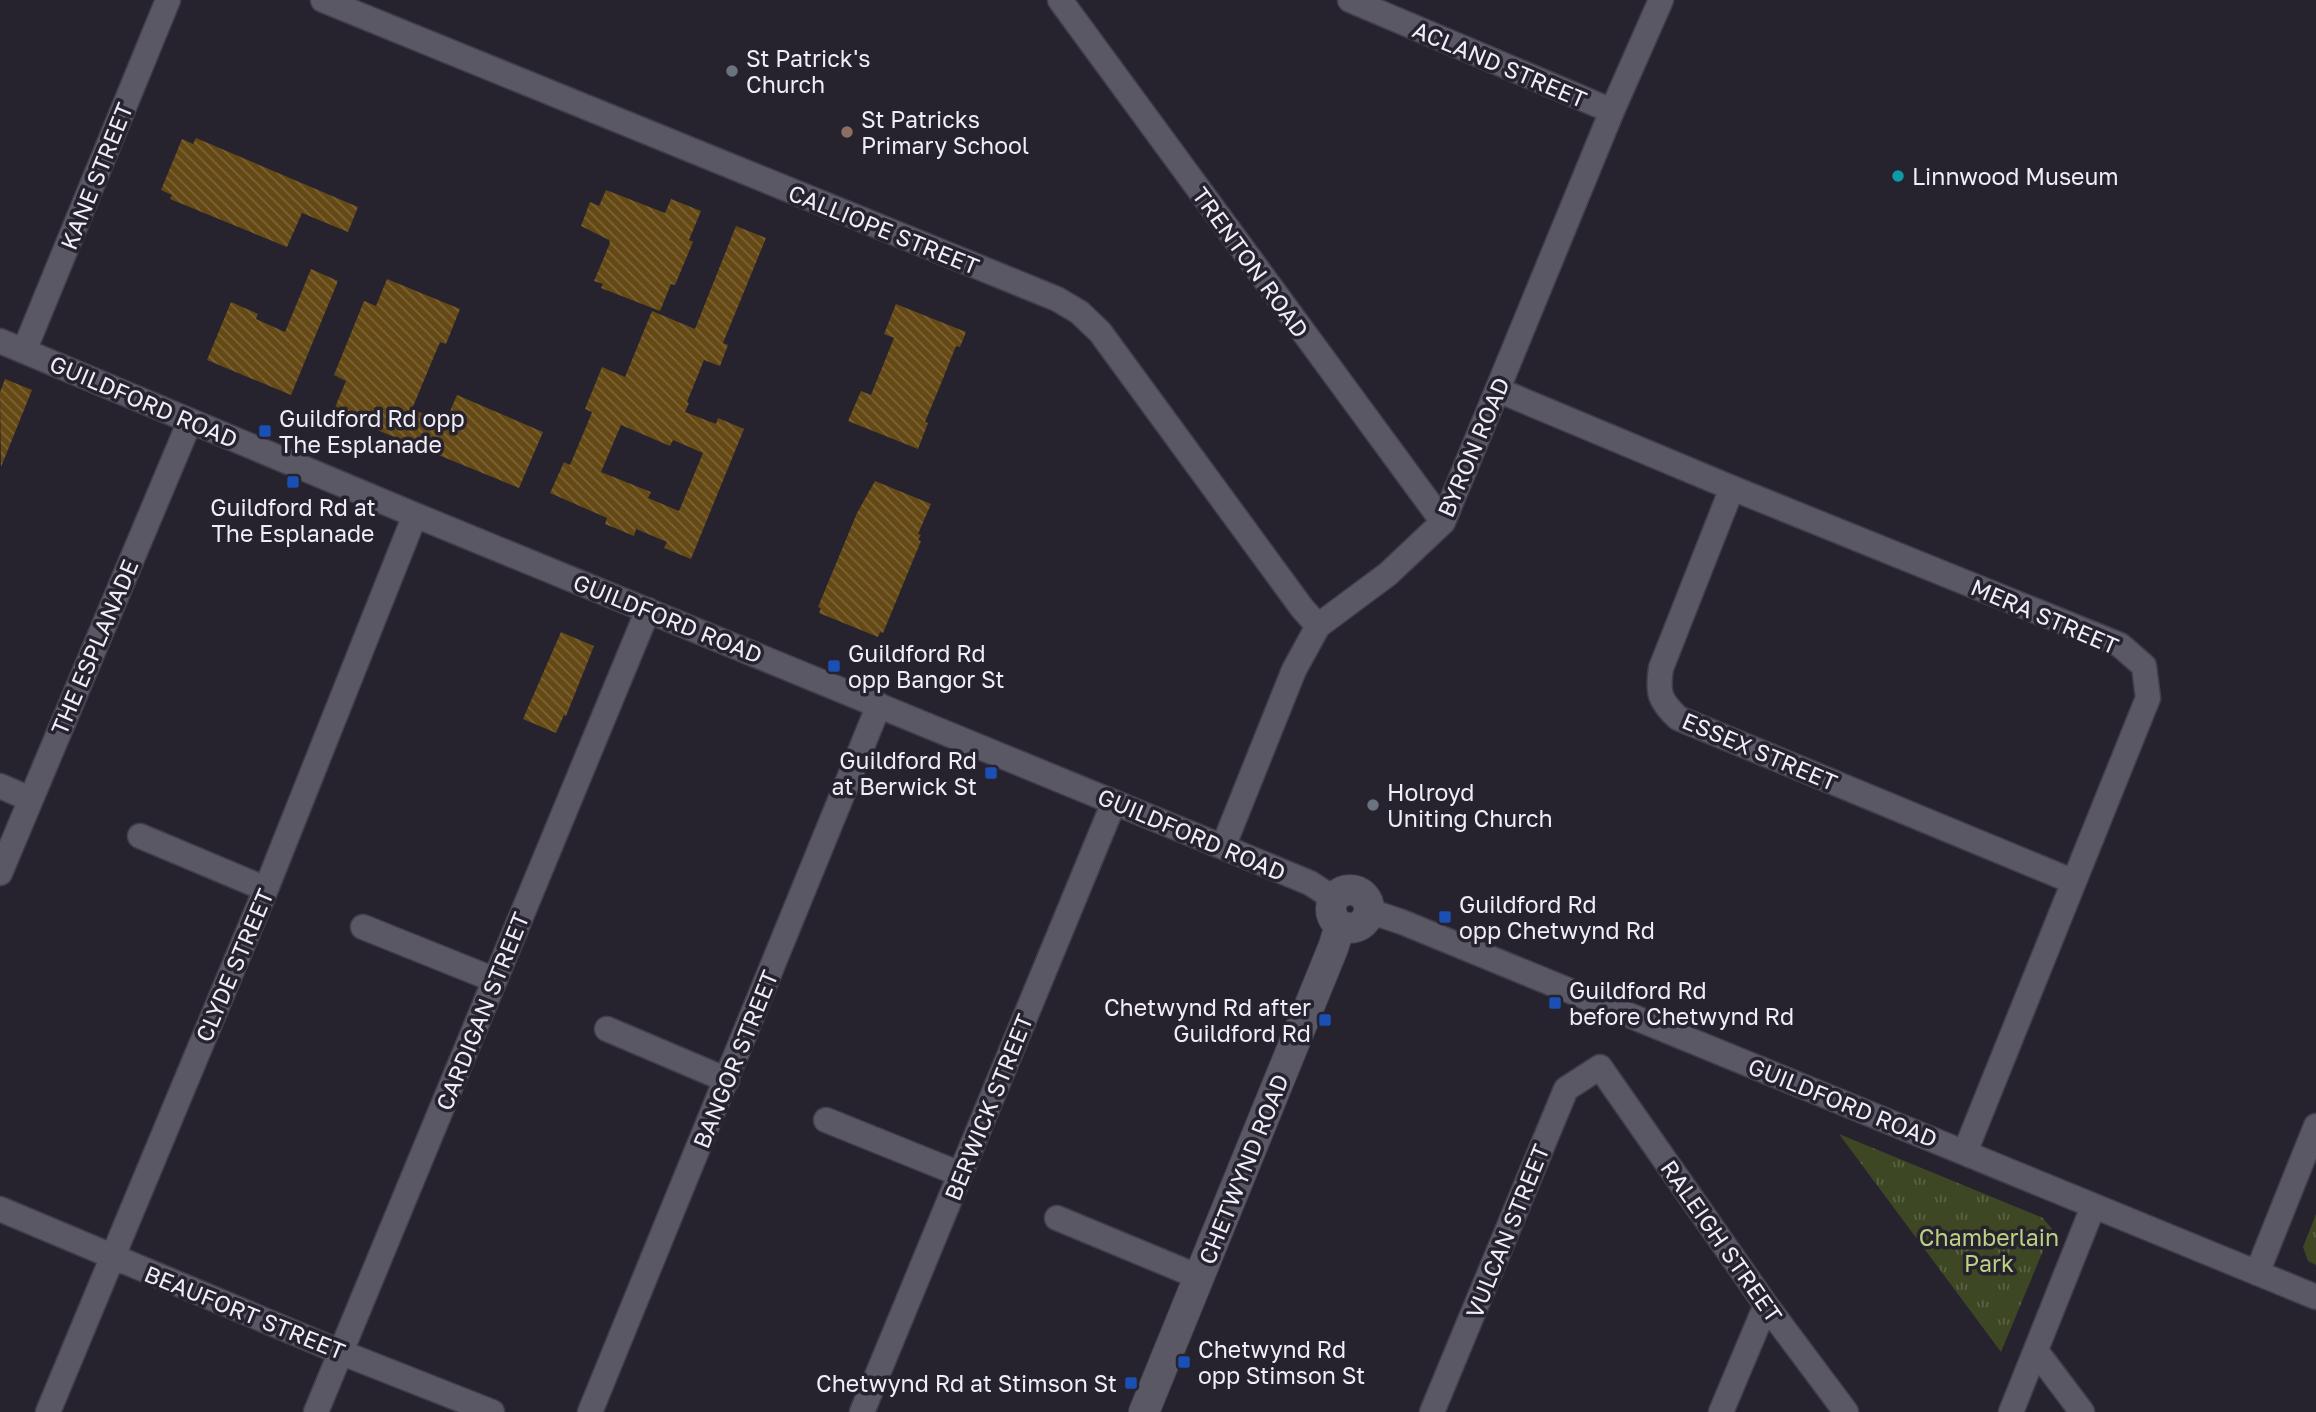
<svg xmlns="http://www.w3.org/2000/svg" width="2316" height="1412" font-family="'Golos Text',sans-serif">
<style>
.park{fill:url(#park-tufts)}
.building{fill:url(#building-back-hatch);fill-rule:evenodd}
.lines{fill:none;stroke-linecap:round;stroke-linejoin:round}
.minor-casing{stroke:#403e47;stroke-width:27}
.tertiary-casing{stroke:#403e47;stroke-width:32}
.minor{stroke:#5b5866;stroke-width:24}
.tertiary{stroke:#5b5866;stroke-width:30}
.worship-dot{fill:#6b7280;stroke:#26232f;stroke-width:2.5}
.education-dot{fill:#8d6e63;stroke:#26232f;stroke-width:2.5}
.culture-dot{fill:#0f9aa8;stroke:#26232f;stroke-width:2.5}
.transit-dot{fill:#1a4fb4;stroke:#26232f;stroke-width:2.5}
.labels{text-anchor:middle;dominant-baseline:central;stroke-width:7;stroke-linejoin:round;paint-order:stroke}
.poi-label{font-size:23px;fill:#efedf5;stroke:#26232f;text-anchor:start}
.street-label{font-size:23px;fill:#efedf5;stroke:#26232f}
.park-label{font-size:23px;fill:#bbd283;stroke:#26232f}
</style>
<defs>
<pattern id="park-tufts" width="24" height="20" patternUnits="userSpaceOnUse" patternTransform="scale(1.75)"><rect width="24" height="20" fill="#3d4723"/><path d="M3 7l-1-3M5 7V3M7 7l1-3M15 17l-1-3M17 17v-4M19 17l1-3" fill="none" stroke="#596244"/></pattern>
<pattern id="building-back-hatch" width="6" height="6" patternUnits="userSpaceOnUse" patternTransform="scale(1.75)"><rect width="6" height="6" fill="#654915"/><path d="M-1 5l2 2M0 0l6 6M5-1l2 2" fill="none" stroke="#7b6438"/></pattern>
</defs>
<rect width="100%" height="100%" fill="#26232f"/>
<path class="park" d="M1839,1134L2043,1218L2052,1229L2001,1352Z
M2316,1214V1265L2308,1261L2303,1247Z"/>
<path class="building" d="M196,138L358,207L348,232L302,213L287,247L170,199L172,195L161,190L182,139L193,144Z
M606,190L665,213L671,199L701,211L689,240L693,242L675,285L671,284L660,311L601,288L603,284L594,281L610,243L609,240L581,226L590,202L599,206Z
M736,226L766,238L723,343L728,345L720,366L704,360L687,402L689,403L685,412L716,424L718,418L744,429L691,559L664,548L667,542L636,529L634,536L605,524L607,518L550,493L564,462L570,465L586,427L592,412L585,409L602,367L625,377L652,311L695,329ZM621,425L670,446L673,440L703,453L679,511L648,498L651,492L601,472Z
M311,269L338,281L291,395L207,360L231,302L258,314L256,319L285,332Z
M387,279L460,309L446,344L440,342L412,409L445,423L457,395L543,432L519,488L333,412L346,381L334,375L364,301L376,306Z
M896,304L966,332L960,347L956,346L942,381L925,422L928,423L918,449L848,421L861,391L871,395L894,338L884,334Z
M5,379L32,390L1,467L0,392Z
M875,481L931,504L918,534L921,535L918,540L921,541L883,633L880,632L878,637L819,613L821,608L818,607L857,513Z
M561,632L594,646L566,716L564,715L556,733L523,719Z"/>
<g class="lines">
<g class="minor-casing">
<path id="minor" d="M323,0L1057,299L1079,312L1100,332L1302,608L1318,626
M1060,0L1443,522
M1350,0L1612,111
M0,341L415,515L1223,847L1310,883L1333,898
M24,351L168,0
M1498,390L1732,488L2120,645L2144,666L2148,698L1965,1152
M1732,488L1661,668C1657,693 1660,701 1678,718L2072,881
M0,786L30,799
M140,836L266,889
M1223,847L1294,670L1318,626L1388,574L1443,522L1612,111L1661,0
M0,873L190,421
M1369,911L1402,922L2316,1297
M363,927L495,980
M607,1029L727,1080
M826,1120L960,1174
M0,1209L340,1352L492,1412
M1057,1218L1199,1277
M2257,1273L2316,1126
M2036,1351L2082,1412
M48,1412L266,889L415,515
M316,1412L648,610
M590,1412L879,705
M862,1412L1114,802
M1432,1412L1566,1089L1600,1067L1766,1305L1846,1412
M1721,1412L1766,1305
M2011,1412L2093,1207"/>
</g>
<g class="tertiary-casing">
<path id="tertiary" d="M1331 909a19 19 0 1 1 38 0a19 19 0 1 1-38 0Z
M1144,1412L1333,948L1340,926"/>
</g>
<use href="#minor" class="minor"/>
<use href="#tertiary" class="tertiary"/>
</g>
<g class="worship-dot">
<circle cx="732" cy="71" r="7"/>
<circle cx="1373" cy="805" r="7"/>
</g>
<circle class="education-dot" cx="847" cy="132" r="7"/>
<circle class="culture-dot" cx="1898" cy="176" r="7"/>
<g class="transit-dot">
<rect x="258" y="424" width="14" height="14" rx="3.5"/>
<rect x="286" y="475" width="14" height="14" rx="3.5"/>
<rect x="827" y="659" width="14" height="14" rx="3.5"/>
<rect x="984" y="766" width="14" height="14" rx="3.5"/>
<rect x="1438" y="910" width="14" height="14" rx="3.5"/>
<rect x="1548" y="996" width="14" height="14" rx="3.5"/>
<rect x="1318" y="1013" width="14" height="14" rx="3.5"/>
<rect x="1177" y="1355" width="14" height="14" rx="3.5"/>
<rect x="1124" y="1376" width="14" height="14" rx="3.5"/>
</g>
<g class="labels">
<g class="poi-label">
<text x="746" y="58">St Patrick's<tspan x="746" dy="26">Church</tspan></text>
<text x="861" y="119">St Patricks<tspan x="861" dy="26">Primary School</tspan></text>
<text x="1912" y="176">Linnwood Museum</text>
<text x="279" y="418">Guildford Rd opp<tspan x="279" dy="26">The Esplanade</tspan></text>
<text x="293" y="507" text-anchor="middle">Guildford Rd at<tspan x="293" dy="26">The Esplanade</tspan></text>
<text x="848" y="653">Guildford Rd<tspan x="848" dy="26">opp Bangor St</tspan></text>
<text x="977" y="760" text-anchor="end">Guildford Rd<tspan x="977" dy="26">at Berwick St</tspan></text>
<text x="1387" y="792">Holroyd<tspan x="1387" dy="26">Uniting Church</tspan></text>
<text x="1459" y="904">Guildford Rd<tspan x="1459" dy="26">opp Chetwynd Rd</tspan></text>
<text x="1569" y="990">Guildford Rd<tspan x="1569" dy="26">before Chetwynd Rd</tspan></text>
<text x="1311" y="1007" text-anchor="end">Chetwynd Rd after<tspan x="1311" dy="26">Guildford Rd</tspan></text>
<text x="1198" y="1349">Chetwynd Rd<tspan x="1198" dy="26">opp Stimson St</tspan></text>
<text x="1117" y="1383" text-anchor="end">Chetwynd Rd at Stimson St</text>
</g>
<g class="street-label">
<text transform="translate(1500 64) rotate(23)">ACLAND STREET</text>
<text transform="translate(96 176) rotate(-68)">KANE STREET</text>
<text transform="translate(884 229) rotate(22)">CALLIOPE STREET</text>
<text transform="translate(1251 262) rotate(54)">TRENTON ROAD</text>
<text transform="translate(144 401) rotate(23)">GUILDFORD ROAD</text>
<text transform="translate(1473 447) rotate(-67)">BYRON ROAD</text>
<text transform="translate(2045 616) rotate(23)">MERA STREET</text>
<text transform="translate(668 618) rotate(22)">GUILDFORD ROAD</text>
<text transform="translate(94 647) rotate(-67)">THE ESPLANADE</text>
<text transform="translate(1760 751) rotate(23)">ESSEX STREET</text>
<text transform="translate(1192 834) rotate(23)">GUILDFORD ROAD</text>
<text transform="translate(234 965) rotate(-67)">CLYDE STREET</text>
<text transform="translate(482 1011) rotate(-68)">CARDIGAN STREET</text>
<text transform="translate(735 1059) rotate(-68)">BANGOR STREET</text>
<text transform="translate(1843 1102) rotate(22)">GUILDFORD ROAD</text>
<text transform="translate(988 1107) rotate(-68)">BERWICK STREET</text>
<text transform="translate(1243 1169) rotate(-68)">CHETWYND ROAD</text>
<text transform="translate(1507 1231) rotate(-68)">VULCAN STREET</text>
<text transform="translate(1722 1241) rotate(55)">RALEIGH STREET</text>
<text transform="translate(245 1312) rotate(22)">BEAUFORT STREET</text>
</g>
<g class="park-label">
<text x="1989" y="1237">Chamberlain<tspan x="1989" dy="26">Park</tspan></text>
</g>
</g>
</svg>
